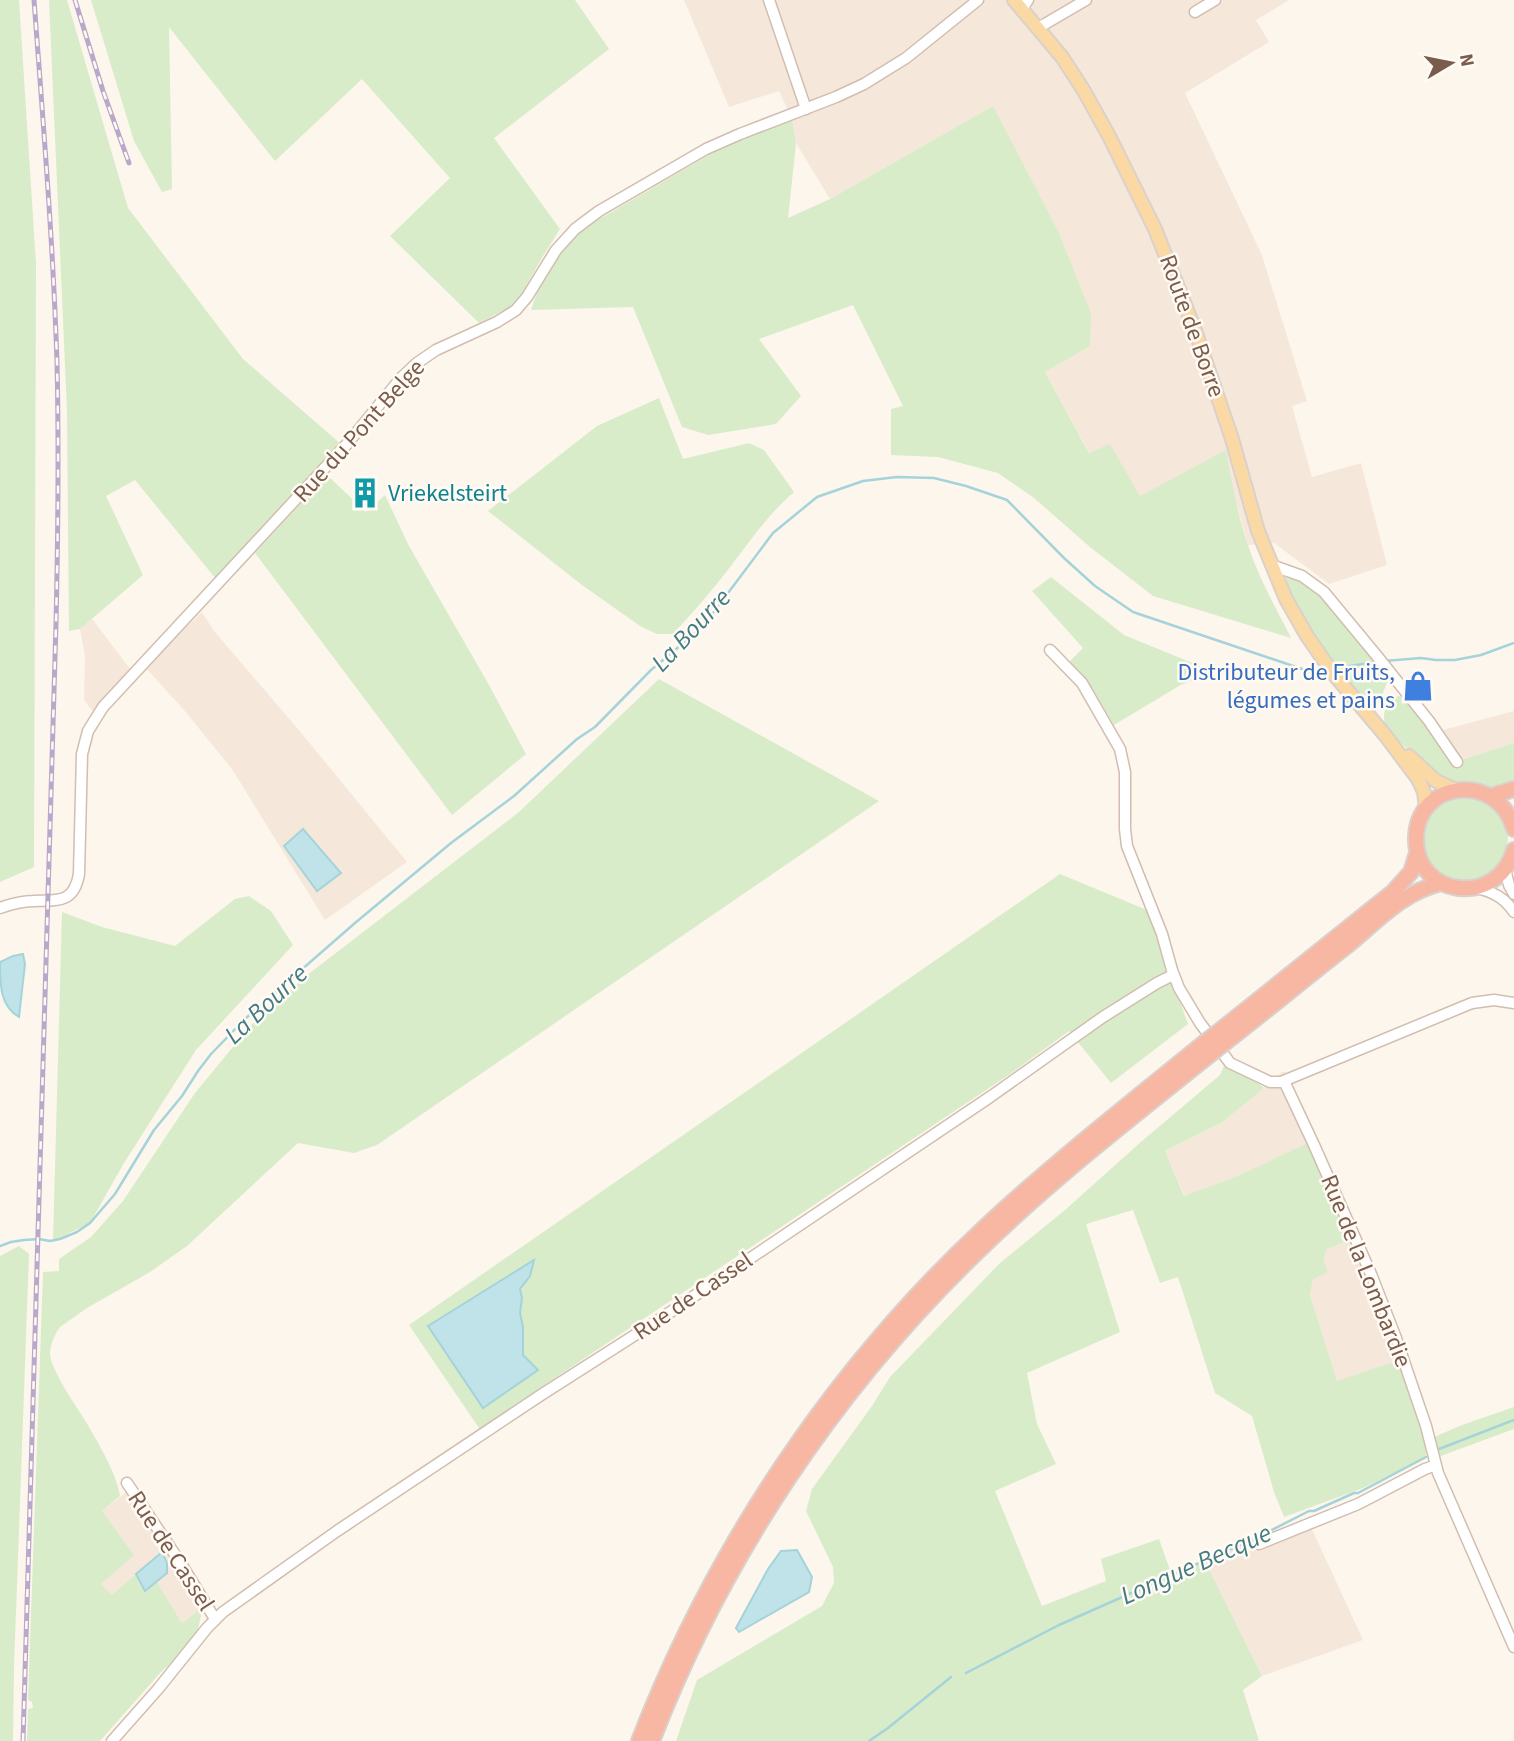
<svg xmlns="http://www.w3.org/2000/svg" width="1514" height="1741" font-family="'Source Sans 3',sans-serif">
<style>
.residential{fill:#f5e8da}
.green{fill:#d8ecc9}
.water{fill:#bfe3e8;stroke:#a5d3da;stroke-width:2}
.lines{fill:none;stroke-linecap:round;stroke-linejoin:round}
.stream{stroke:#a5d3da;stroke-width:2.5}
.minor-casing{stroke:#d1beb0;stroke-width:13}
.major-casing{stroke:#dad1cd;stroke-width:16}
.highway-casing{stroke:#dad1cd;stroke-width:18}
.minor{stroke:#fff;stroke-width:10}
.major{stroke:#fbd9a5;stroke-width:12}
.highway{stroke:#f7b7a3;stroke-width:14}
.rail-casing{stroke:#b9a8c9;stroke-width:5}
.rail{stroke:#fffaf3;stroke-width:2.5;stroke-dasharray:8;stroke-linecap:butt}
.highway-bridge-casing{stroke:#dad1cd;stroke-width:18;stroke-linecap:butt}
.highway-bridge{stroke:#f7b7a3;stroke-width:14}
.labels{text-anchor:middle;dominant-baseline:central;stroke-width:5;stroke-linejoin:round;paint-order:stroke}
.street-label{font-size:24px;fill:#7a5c4d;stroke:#fffaf3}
.culture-label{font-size:24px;fill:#0d838f;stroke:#fffaf3;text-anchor:start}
.shop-label{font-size:24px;fill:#366cbe;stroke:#fffaf3;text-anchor:end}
.water-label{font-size:26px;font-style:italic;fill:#437c86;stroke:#fffaf3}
</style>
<rect width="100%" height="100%" fill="#fdf6ec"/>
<path class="residential" d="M684,0H1289L1256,20L1269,42L1185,93L1262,255L1307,401L1292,406L1312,477L1361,463L1387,565L1329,584L1274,543L1248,545L1236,502L1139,496L1110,445L1090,454L1045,372L1089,346L993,106L830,199L796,143L792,119L779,91L729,107Z
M202,612L214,631L303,735L407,862L325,920L232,769L184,710L145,667Z
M92,619L131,670L94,713L84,700L85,656L80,629Z
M1514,711V743L1461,760L1443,730Z
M1282,1072H1286L1318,1140L1240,1175L1185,1197L1165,1151L1221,1123Z
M1353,1239L1399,1360L1337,1382L1310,1295L1313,1278L1327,1249Z
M129,1490L203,1607L182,1623L157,1582L167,1573L162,1553L112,1595L101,1584L133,1555L102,1511Z
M1311,1527L1363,1640L1262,1676L1205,1561L1269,1533Z"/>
<path class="green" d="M0,0H19L36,264L34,867L0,882Z
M49,0H67L128,208L243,359L342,445L216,579L135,480L106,496L143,575L80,629L69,631L67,411Z
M91,0H575L609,49L494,138L560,229L543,256L521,295L510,307L479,323L390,236L450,178L362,79L275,161L169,27L172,189L162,192L134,141Z
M993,106L1058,231L1091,313L1090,346L1045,372L1089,453L1110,444L1140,496L1226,450C1232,482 1237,514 1248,545C1258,577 1276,608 1291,638L1153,596L1090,547L1034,498L998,473L938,457L891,455V409L903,406L853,305L759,339L801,396L776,424L708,435L682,427L633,307L531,310L542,277L566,245L584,228L721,148L792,119L796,143L788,218L830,199Z
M659,398L683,459L749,443L764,450L794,492C768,514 748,544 727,571C710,593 692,613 673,634H657L640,626L582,585L488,511L597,426Z
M327,475L366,512L385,495L409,546L489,685L526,754L452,815L255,553Z
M1286,576L1312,587L1319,594L1389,677L1376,712L1374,713L1324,655L1289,588Z
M1051,577L1124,635L1212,671L1179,686L1114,725L1091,686L1070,661L1083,648L1032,591Z
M659,679L879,801L377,1145L354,1153L298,1143L187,1246L150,1272L87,1308L60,1327C55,1333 51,1344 50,1352C49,1366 73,1401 81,1414C94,1435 117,1473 120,1496L102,1511L134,1555L101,1584L112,1595L136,1574L145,1591L157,1582L182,1623L203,1607L197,1633L180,1655L161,1672L100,1741H27L28,1709L33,1708L32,1702L28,1700L43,1272L59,1271V1259L91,1237L123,1201L195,1093L251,1025L306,976L519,812Z
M1399,696L1405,698L1461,760L1514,743V780L1496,790L1467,785H1449C1437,774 1389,736 1385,724C1382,714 1386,706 1392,698Z
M1424 839a42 42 0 1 1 84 0a42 42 0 1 1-84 0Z
M1060,874L1147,910L1188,1024L1111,1083L1069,1031L1013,1072L546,1384L481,1431L409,1325Z
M249,896L271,911L293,945L196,1050L124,1163L90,1223L53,1241L62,912L102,927L175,946L235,899Z
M1224,1066C1236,1074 1255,1079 1264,1088L1221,1123L1165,1151L1184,1196L1240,1175L1310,1142L1353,1239L1327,1249L1323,1259L1328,1272L1313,1279L1310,1295L1337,1381L1399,1360L1425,1441L1426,1455L1421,1460L1363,1488L1284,1517L1274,1492L1252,1416L1215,1393L1178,1277L1160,1283L1133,1210L1086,1224L1120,1332L1027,1373L1037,1424L1056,1464L995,1491L1042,1606L1106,1581L1101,1559L1159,1539L1171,1573L1205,1561L1262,1676L1243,1690L1259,1741H676L697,1680L822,1606L834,1583L833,1567L806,1511L812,1489L872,1406L890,1377L1000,1263L1065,1210L1142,1141L1220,1075Z
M19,1246L29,1254L14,1667L13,1741H0V1256Z
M1514,1407V1429L1438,1457L1432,1438L1462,1425Z"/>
<path class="water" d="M303,829L341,873L317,891L284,846Z
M23,954L25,964L19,1017C0,1006 0,985 0,962L13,956Z
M534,1260L530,1276L520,1289L522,1298L520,1313L523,1327V1355L538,1370L483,1408L428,1326Z
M797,1550L812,1577L809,1592L739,1632L736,1628L768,1569L781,1551Z
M162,1552L167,1563V1573L145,1591L136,1574Z"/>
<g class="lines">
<path class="stream" d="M1384,661L1421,658L1436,660H1455L1481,655L1514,643
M1336,668L1377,662
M0,1246L11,1242L24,1240L39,1239L50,1241L60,1239L77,1232L90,1223L115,1194L154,1130L182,1096L198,1071L211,1054L245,1019L355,923L451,843L514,796L577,739L595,727L651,670L693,635L710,617L773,533L817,497L863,481L897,477L934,478L966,486L1007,500L1064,558L1095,586L1133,612L1311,672L1325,669
M1439,1449L1514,1420
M966,1673L1059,1625L1258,1537L1309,1511H1314L1354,1493H1358L1426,1457
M869,1741L888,1728L951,1677"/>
<g class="minor-casing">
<path id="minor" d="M769,0L806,109
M1022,9L1028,0
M1195,12L1215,0
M1038,28L1086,0
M1271,565L1302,576L1324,592L1377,656L1429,721L1457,762
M1050,650L1082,683L1120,749L1125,772V829L1127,846L1162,934L1172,970L1179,988L1200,1023L1230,1063L1270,1082H1281L1472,1003L1494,1000L1514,1003
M1505,869L1509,885L1514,894
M1476,888C1493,892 1504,897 1514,912
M0,908C11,904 21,901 33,901C57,900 74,904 79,874L82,754L88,731L103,707L347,444L401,378L417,363L436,350L497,322L516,310L527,297L556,250L575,229L599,211L706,149L740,134L836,97L864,84L906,58L978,0
M1284,1081L1314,1145L1371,1274L1396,1338L1426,1426L1438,1473L1514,1647
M127,1483L180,1562L215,1619
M1259,1544L1358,1504L1425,1469L1436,1465
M112,1741L158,1689L207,1628L223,1612L337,1531L541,1395L660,1319L990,1097L1103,1017L1157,983L1173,975"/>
</g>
<g class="major-casing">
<path id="major" d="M1014,0L1062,57L1084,91L1110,138L1155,229L1195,330L1232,439L1258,531L1286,599L1307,636L1332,672L1385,735L1418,779L1424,792L1426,808
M1409,756L1436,781L1456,790"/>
</g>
<g class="highway-casing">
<path id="highway" d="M1491,796L1514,789
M1514,829C1498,771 1416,780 1416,839C1416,898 1498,907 1514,850
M1217,1033L1393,892L1411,872L1417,853
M1226,1042C1267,1010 1307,977 1348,945C1377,921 1403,892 1441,883
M639,1741C714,1547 833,1369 985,1227C1055,1162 1130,1103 1204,1043
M652,1741C722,1559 834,1391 974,1255C1048,1182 1131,1118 1212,1053"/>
</g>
<use href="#minor" class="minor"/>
<use href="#major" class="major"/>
<use href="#highway" class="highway"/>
<g class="rail-casing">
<path id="rail" d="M75,0L103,91L129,163
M23,1741L56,624C58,536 59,449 57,362C53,241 43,121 34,0"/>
</g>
<use href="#rail" class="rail"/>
<g class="highway-bridge-casing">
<path id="highway-bridge" d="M1204,1043L1217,1033
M1212,1053L1226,1042"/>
</g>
<use href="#highway-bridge" class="highway-bridge"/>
</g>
<defs>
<g id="building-bare" transform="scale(2.415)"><path d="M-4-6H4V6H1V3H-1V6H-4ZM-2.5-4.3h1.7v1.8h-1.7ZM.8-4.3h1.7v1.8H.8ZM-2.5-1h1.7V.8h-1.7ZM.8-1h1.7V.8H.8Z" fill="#0f9aa8" stroke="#fffaf3" stroke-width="2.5" paint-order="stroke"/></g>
<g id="shop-bare" transform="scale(2.415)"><path d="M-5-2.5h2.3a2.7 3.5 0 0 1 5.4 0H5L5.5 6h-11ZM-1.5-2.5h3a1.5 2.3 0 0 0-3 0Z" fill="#3f7fe0" stroke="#fffaf3" stroke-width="2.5" paint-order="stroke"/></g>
</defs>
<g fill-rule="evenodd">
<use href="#building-bare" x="365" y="493"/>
<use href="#shop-bare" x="1418" y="686"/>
</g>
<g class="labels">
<g class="street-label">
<text transform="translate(1192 326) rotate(70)">Route de Borre</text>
<text transform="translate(359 431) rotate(-48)">Rue du Pont Belge</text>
<text transform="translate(1366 1271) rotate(68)">Rue de la Lombardie</text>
<text transform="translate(693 1296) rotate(-34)">Rue de Cassel</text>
<text transform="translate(171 1551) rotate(57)">Rue de Cassel</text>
</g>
<g class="culture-label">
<text x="388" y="493">Vriekelsteirt</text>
</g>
<g class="shop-label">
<text x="1395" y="672">Distributeur de Fruits,<tspan x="1395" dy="28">légumes et pains</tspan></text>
</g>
<g class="water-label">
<text transform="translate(691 630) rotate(-47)">La Bourre</text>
<text transform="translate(266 1004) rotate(-43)">La Bourre</text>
<text transform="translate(1196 1564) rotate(-24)">Longue Becque</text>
</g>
</g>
<g transform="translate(1451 63) rotate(80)" stroke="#fffaf3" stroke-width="5" paint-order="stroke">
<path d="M0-5L12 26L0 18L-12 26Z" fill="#7a5c4d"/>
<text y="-10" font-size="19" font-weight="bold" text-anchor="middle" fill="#7a5c4d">N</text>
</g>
</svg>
